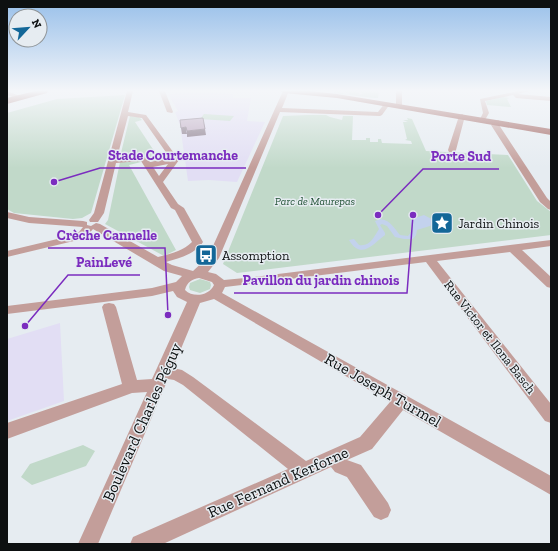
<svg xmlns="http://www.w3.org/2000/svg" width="558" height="551" font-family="'Zilla Slab',serif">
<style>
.education{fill:#e2def4}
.green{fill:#c1d9c9}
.water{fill:#c3d2ed}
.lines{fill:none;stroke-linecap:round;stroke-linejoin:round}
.minor{fill:#c39e9a;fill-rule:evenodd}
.major{fill:#9c5c57;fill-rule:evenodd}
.shaded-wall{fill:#857686}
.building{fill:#bea8c0;stroke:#857686}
.labels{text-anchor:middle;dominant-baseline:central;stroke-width:3;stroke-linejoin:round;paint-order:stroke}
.far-park-label{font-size:11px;font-style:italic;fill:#215135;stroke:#e6ecf1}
.poi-label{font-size:13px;fill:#0d1011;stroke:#e6ecf1;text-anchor:start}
.street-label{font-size:13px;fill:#0d1011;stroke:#e6ecf1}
.near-street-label{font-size:16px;fill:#0d1011;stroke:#e6ecf1}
.leader{fill:none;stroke:#7b2cbf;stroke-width:1.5}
.callout-dot{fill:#7b2cbf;stroke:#e6ecf1;stroke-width:1.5}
.callout-label{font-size:14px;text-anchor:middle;font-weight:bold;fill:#7b2cbf;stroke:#e6ecf1;stroke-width:3;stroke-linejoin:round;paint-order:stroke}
</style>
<rect width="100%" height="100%" fill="#e6ecf1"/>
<path class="education" d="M193,91H211L210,93L233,94V98H251L247,121L265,122L237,182L209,180L188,181L180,125L175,112L178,111L168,94L191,93Z
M60,323L64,401L7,421V339Z"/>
<path class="green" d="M335,91H340L342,93L351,95L342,91H357L360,94L355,95L363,94L358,91H379L378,98H374L333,93Z
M125,95L91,213L82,218L73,219L14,213L7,209V113L57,99Z
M503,97L509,98L507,99L511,107L487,105L486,101Z
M204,114L234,116L230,121L200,119Z
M308,115H326L330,117L342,120L343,116H353L352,140H366V138H370V142H378V139H381L382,143L412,144L411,141L405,140L407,139L403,122H408L403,120H408L407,118L412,119L426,151L508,155L537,201L551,212V235L237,273L223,264L283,116Z
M130,116L139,117L142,120L135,122L160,160L152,161L142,157H120Z
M140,161L141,162L129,165L176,250L164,256L105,224L108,220L120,162Z
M200,279L210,282L211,285L210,289L200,293L190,290L189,287L190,283Z
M83,445L95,451L86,466L32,485L21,477L30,464Z"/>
<path class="water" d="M424,215L437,222L433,225L417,230L416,235L413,239H404L395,237L387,226L382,224L380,225L385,233V235C374,243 361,261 349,240L354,239L359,245C370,247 374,237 379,229L375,221L381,219C391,221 394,228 400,235L408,236L412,231L410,221L412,219Z"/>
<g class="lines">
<path class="minor" d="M7,91L22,97L23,98L20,100L7,95Z
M127,91H133L128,112L146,115L179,160L163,182L178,204L184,208L203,242C195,254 180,258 166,262L172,265L193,271L208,257L283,91H289L282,108L378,112L385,103L390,104L382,115L380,116L280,112L219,258L208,272L216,274L224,280L245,278L551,240V246L522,250L551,277V288L547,287L510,252L437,261L551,404V423L545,421L426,262L225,287L222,293L551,476V495L403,410L372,449L347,460L361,465L388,503L391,510L388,517L381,520L374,517L347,477L335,472L331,467L163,544H130L133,537L288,469L183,385L174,380L168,379L98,544H78L147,392L132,393L7,439V423L122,384L102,307L104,304L109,303L114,304L116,307L137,380L152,379L187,302L177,297L173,291L152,296L7,314V306L152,288L176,282L182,276L164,271L93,229L87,236L78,240L7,257V251L70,236L79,232L83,227L29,223L7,218V212L29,217L83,221L87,222V225L91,226L96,223L100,224L158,257C170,254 183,251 192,242L175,210L171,208L141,161L116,163L104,213L98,222H90L89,220L94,213ZM128,116L142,118L170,158L150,162L148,158L141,157L117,158ZM168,164L159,176L153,167ZM199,278L212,282L214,285C209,296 193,298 185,290C187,282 192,279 199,278ZM214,299L390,402L360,437L306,461L193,377L182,370L173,368L200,303Z
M159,91H165L173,112L172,113L167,112Z
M396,91H402V106L399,108L396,106Z
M518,91H529L518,94L551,97V101L516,98L513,95L485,101L489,113L485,120H481L480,119L483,113L480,99Z
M462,114L465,116L456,150L455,152H449L448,150L459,116Z
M498,120L501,122L499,125L547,198L551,202V210L548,209L540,202L491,125Z"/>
<path class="major" d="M35,91H48L47,93L7,104V98Z
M280,91H309L337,94L551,129V135L337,98L284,93Z"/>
</g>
<path class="shaded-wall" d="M186,127L187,134H182L181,128Z
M205,129L206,135L187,137V131Z"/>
<path class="building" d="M203,118L205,129L187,131L186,127L181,128L180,120Z"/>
<linearGradient id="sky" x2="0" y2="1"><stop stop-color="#99c0ea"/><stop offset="0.54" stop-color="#f4f6f9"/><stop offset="1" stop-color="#f4f6f9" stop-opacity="0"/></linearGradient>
<rect width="558" height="168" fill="url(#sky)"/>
<defs>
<g id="sight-square" transform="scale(1.15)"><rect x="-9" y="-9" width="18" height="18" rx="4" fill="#136798" stroke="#e6ecf1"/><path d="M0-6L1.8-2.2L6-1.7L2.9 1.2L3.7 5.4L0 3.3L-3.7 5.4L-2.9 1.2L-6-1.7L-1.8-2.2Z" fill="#fff"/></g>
<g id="bus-square" transform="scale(1.15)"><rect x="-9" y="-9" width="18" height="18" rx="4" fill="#136798" stroke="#e6ecf1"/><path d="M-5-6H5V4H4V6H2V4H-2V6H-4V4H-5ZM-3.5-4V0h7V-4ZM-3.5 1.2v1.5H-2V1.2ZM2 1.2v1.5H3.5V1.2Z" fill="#fff"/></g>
</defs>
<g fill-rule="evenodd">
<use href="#sight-square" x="442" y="223"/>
<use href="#bus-square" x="206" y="255"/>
</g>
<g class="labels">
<g class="far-park-label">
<text x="315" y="201">Parc de Maurepas</text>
</g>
<g class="poi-label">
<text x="458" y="223">Jardin Chinois</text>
<text x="222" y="255">Assomption</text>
</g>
<g class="street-label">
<text transform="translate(490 337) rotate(52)">Rue Victor et Ilona Basch</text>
</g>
<g class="near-street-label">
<text transform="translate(383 390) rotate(30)">Rue Joseph Turmel</text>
<text transform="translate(142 422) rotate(-66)">Boulevard Charles Péguy</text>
<text transform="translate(278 482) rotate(-24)">Rue Fernand Kerforne</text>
</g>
</g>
<path class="leader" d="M54 182L100 168H246M378 215L423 169H499M168 315L165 248H48M25 326L68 275H140M413 215L407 293H234"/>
<g class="callout-dot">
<circle cx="54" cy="182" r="4"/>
<circle cx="378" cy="215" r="4"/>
<circle cx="168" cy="315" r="4"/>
<circle cx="25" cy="326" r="4"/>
<circle cx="413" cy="215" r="4"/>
</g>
<g class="callout-label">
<text x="173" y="160">Stade Courtemanche</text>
<text x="461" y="161">Porte Sud</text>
<text x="107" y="240">Crèche Cannelle</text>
<text x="104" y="267">PainLevé</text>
<text x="321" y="285">Pavillon du jardin chinois</text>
</g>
<rect width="558" height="551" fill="none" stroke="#0d1011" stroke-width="16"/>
<g transform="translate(28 28) rotate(64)"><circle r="19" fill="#e6ecf1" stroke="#8f9497"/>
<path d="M0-3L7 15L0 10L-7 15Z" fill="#136798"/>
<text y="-6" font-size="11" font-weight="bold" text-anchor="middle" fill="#0d1011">N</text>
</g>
</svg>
